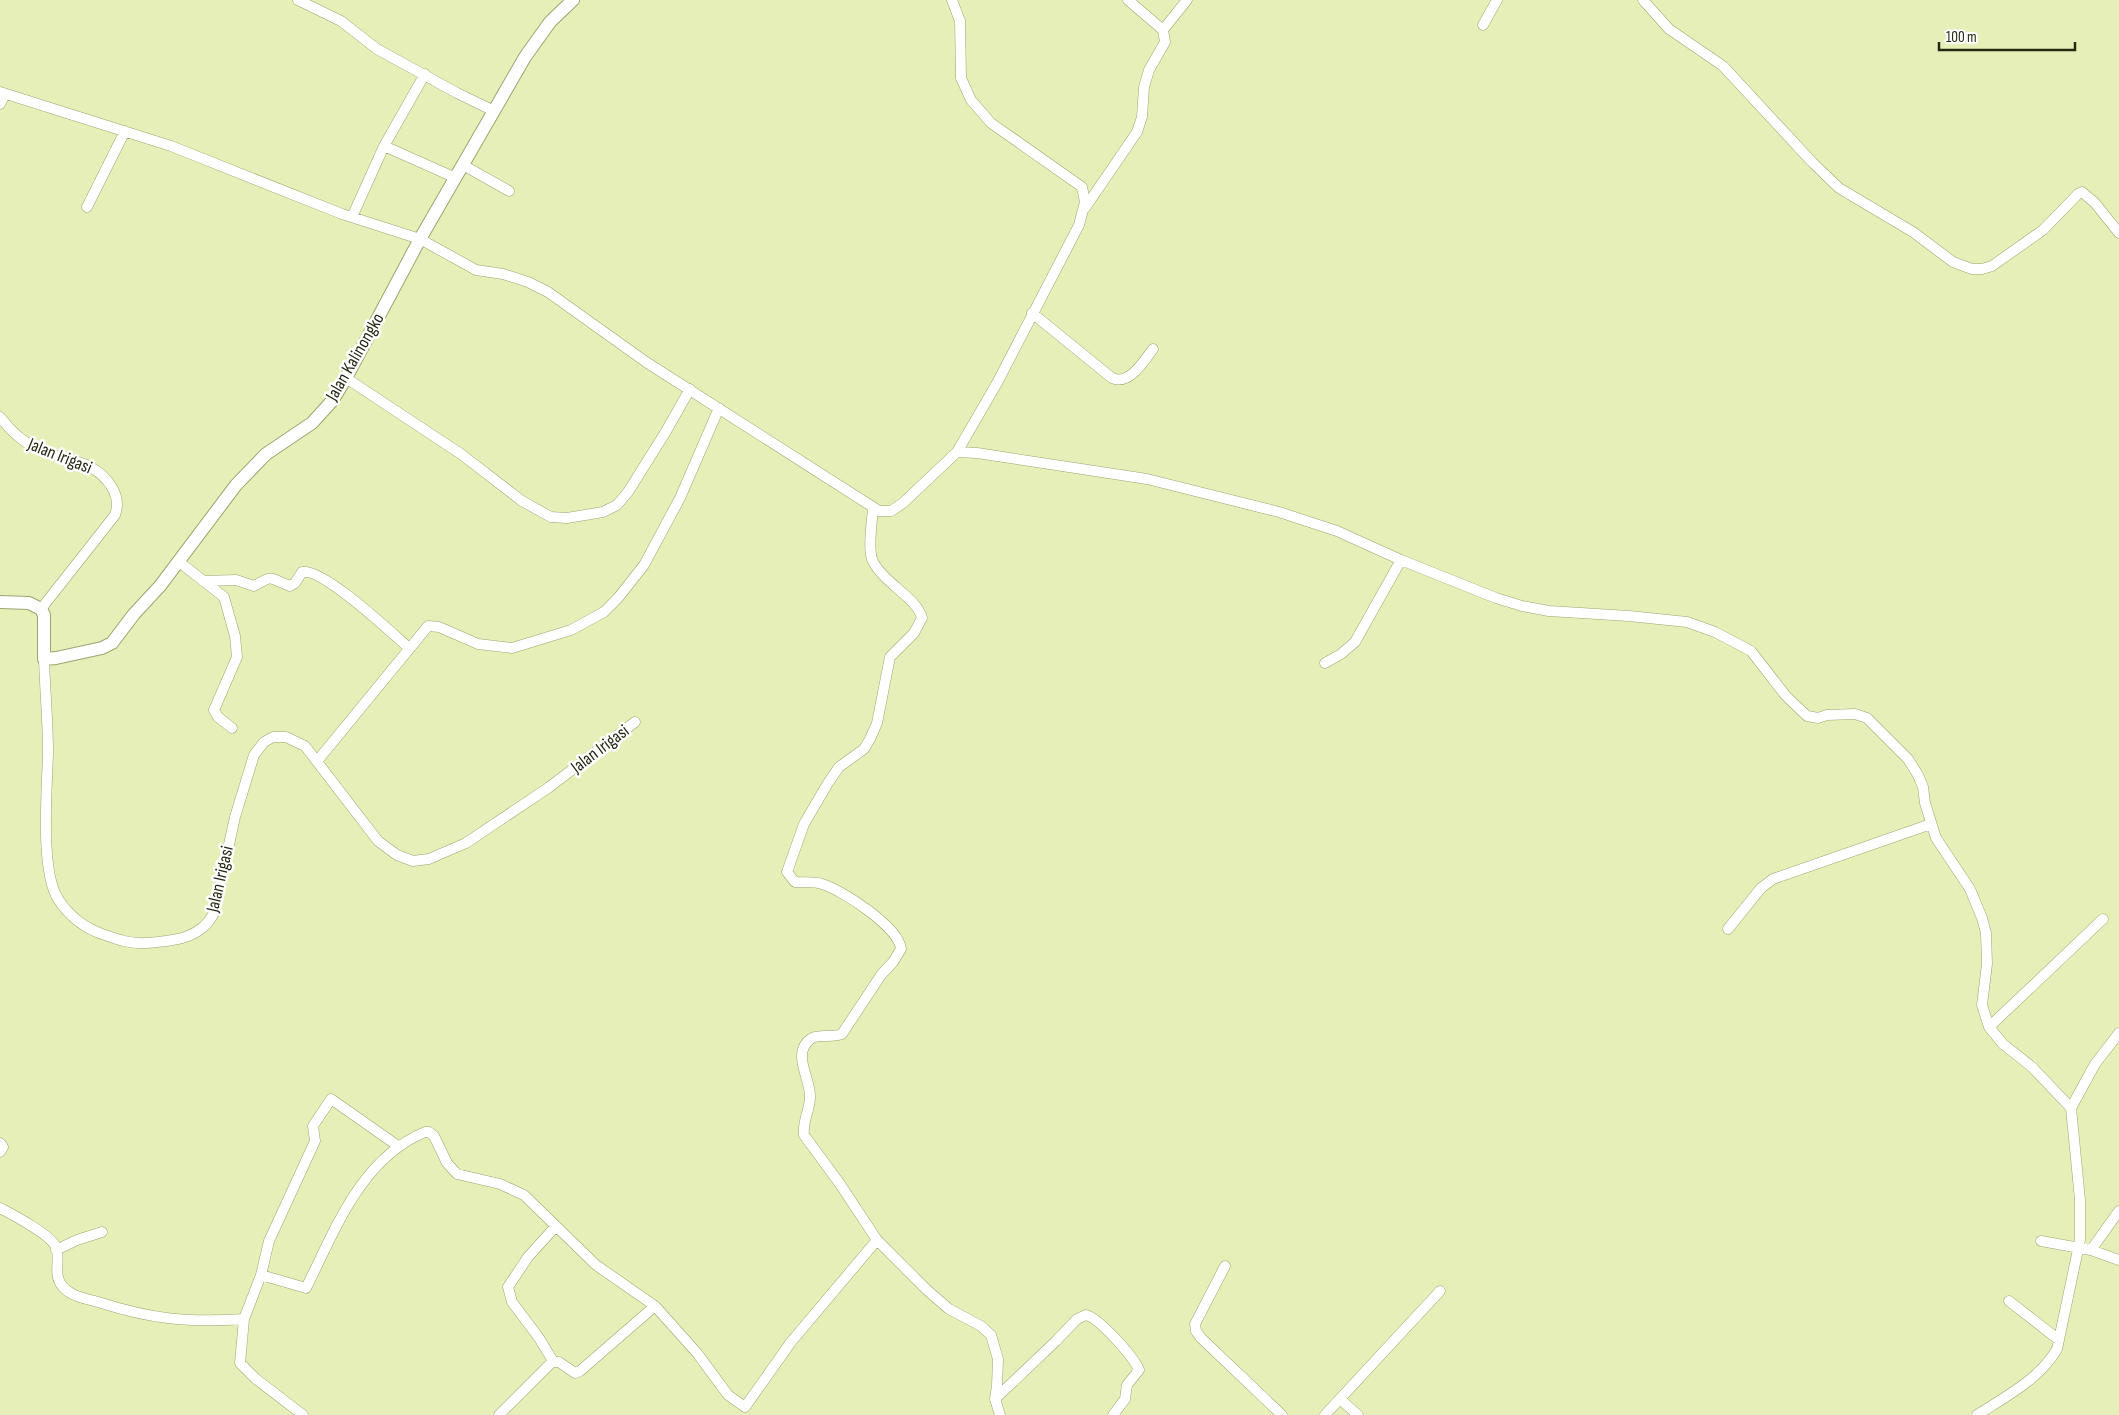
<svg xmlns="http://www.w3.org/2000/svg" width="2119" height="1415" font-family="'Sofia Sans Condensed',sans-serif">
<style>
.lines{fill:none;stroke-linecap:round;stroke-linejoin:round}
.minor-casing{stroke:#9da470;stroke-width:11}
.tertiary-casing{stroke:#9da470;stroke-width:14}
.minor{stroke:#fff;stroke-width:10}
.tertiary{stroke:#fff;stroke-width:12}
.labels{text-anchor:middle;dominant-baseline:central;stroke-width:5;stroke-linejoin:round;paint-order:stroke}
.street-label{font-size:18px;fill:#262813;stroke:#fff}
</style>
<rect width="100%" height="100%" fill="#e7efb8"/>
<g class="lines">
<g class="minor-casing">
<path id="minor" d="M298,0L341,21L377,49L457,93L494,111
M952,0L960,21L961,78L971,100L991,123L1082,187L1085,202L1079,225L997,383L957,452
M1643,0L1669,29L1723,66L1812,162L1839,188L1913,232L1953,262L1972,269H1982L1992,266L2043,230L2078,194L2082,192L2095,203L2119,233
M1483,25L1497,0
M1163,30L1187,0
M0,92L171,146L342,214L420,239L476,270L503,274L528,282L548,292L646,362L879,511H891L903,503L957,452L977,453L1147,479L1279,512L1337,531L1401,560L1496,598L1522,606L1549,611L1629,616L1687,622L1715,632L1751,651L1786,696L1807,716L1818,718L1827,715L1855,714L1867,718L1908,759L1918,775L1923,787L1925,803L1936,838L1970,889L1982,918L1986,933L1987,964L1982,1005L1989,1027L2003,1044L2032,1067L2071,1108L2080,1200V1240L2057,1349C2040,1379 2005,1397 1977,1415
M0,104L5,94
M384,146L456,178
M463,165L509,191
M87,207L125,131
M1085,208L1137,132L1142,117L1144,87L1149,70L1165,42L1163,30L1128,0
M352,217L384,146L425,74
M1032,313L1112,378C1129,386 1144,361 1153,349
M346,378L461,454L522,501L551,517L567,518L603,512L617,505L628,492L665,433L690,389
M0,417C10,430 20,440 34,447C61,461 94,458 111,486C117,495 119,504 115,515L41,609
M873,508C872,522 868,547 872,559C881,582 917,597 922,618L914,633L890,657L877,723L870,739L864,749L839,767L828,783L804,824L787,872L795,882C804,883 813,881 822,884C842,890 899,927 901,949L893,962L881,975L842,1034C833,1038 819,1034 812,1038C790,1052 811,1079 810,1097C810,1110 802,1122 804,1135L840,1184L877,1240L927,1290L949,1309L981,1326L991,1335L998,1359L997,1386L995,1399L1000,1415
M178,561L224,597L235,636L237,657L214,710L218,717L232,728
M203,581L236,580L254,586C275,574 268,578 290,586L295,583L302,572C322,567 392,633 409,648
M44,659C45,690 48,722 48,753C47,789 40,870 58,899C69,916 86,929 105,935C119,940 131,944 146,943C173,941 201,939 214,913L235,817L254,755L264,742L273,737H286L305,746L378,841L397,855L413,861L429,859L466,843L548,788L635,722
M1325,663L1341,654L1355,642L1401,560
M318,760L428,626L439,627L478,644L512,648L571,630L604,612L618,598L644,565L680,498L719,408
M1728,929L1761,888L1773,879L1931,824
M1989,1027L2103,919
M2071,1108L2095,1064L2119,1033
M0,1143L3,1147L0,1152
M0,1208C13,1215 50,1234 56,1247C61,1260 52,1275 63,1287C71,1296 86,1299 98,1302C151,1319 188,1323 244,1319
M2041,1241L2091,1250L2119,1260
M56,1250L77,1240L102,1232
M2091,1250L2119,1211
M1225,1266L1195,1324L1196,1331L1201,1338L1282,1415
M261,1275L269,1241L315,1141L313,1126L331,1099L398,1146
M2009,1301L2059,1340
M553,1361L539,1338L512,1302L508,1287L528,1257L556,1226
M995,1399L1056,1341L1077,1319L1086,1315C1099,1318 1134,1357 1139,1370L1127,1385L1125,1399L1113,1415
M1340,1399L1358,1415
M303,1415L256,1379L240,1363L244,1319L261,1275L306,1288C335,1231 360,1159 425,1132H429L434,1136L447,1163L457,1174L500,1184L524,1195L596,1265L655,1306L697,1353L728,1395L745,1407L791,1342L877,1240
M499,1415L552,1362H559L575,1373L580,1371L655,1306
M1325,1415L1440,1291"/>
</g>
<g class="tertiary-casing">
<path id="tertiary" d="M0,602L29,603L41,609L44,615V659L56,658L102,648L112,643L134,614L160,586L236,485L266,454L312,423L332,401L346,378L420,239L525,57L550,22L573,0"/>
</g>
<use href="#minor" class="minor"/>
<use href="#tertiary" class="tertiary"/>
</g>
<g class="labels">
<g class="street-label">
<text transform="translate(355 357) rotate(-60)">Jalan Kalinongko</text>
<text transform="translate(60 456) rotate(22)">Jalan Irigasi</text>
<text transform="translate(600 749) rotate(-37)">Jalan Irigasi</text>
<text transform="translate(220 879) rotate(-77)">Jalan Irigasi</text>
</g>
</g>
<path d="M1939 42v8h136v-8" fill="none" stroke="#262813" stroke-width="2.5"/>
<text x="1946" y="42" font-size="15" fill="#262813" stroke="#ffffff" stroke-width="4" paint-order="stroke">100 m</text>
</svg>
